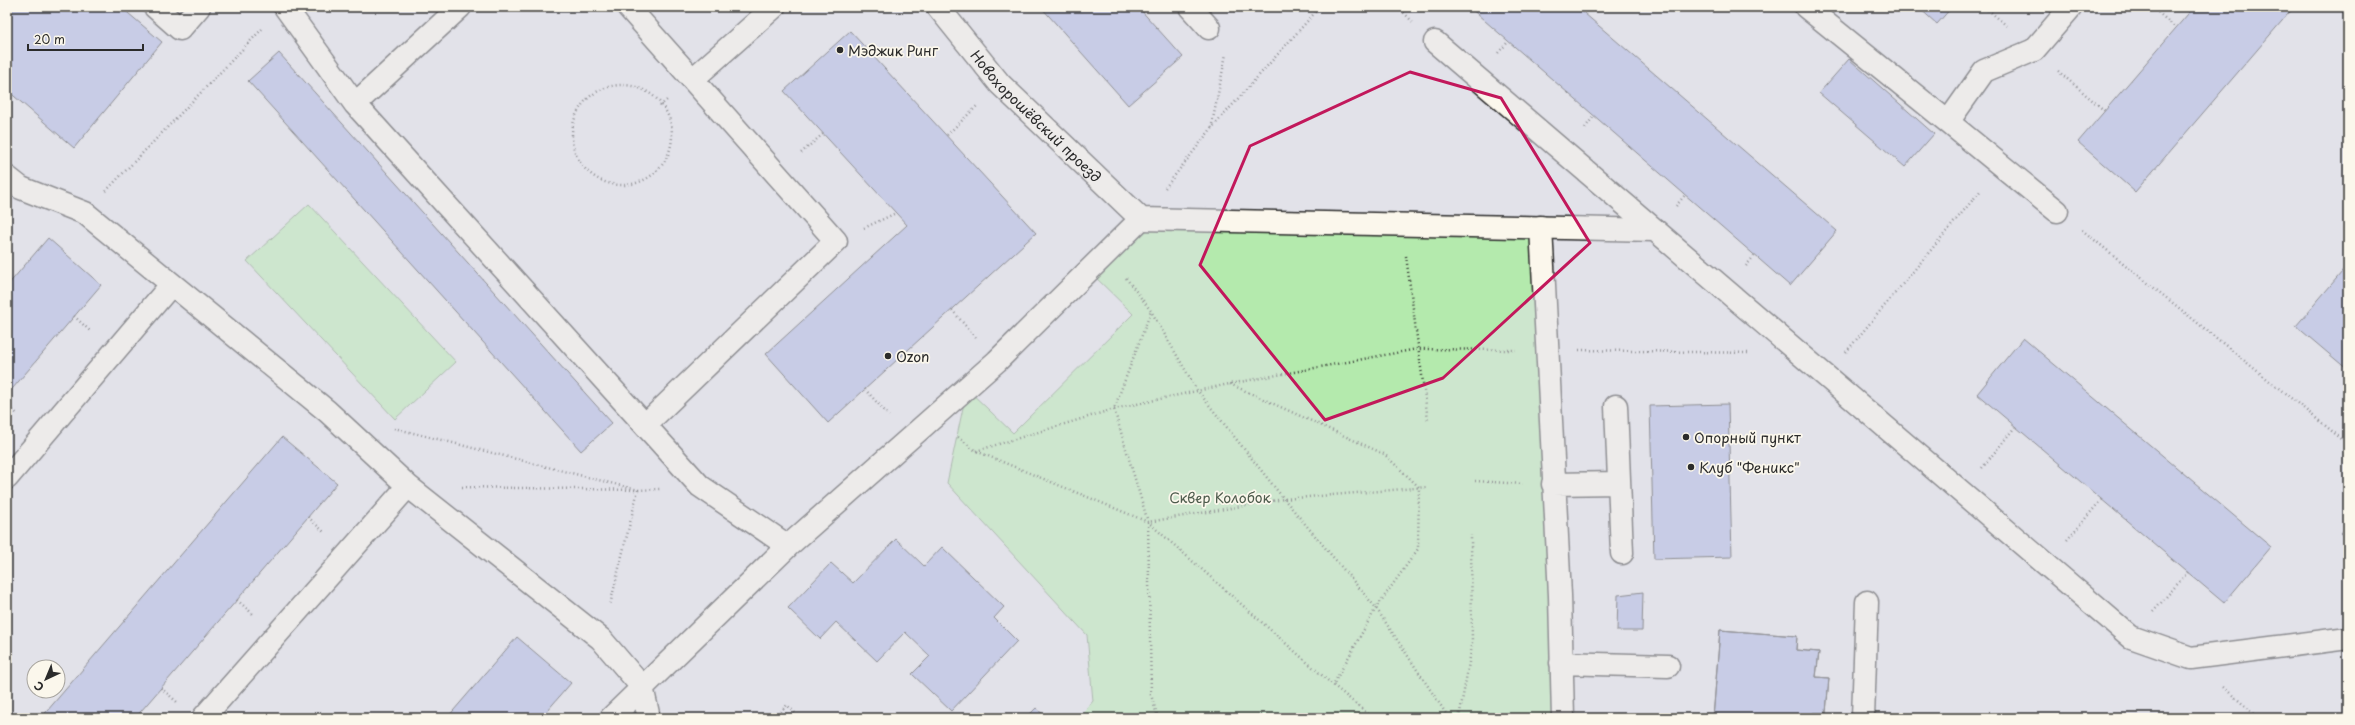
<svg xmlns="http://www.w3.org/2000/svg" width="2355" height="725" font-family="'Playpen Sans',sans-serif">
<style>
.green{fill:#b4eaad;stroke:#708a6c}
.building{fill:#a8b2e2;stroke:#2b2b2b}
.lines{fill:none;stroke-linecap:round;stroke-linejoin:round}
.lane-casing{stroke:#2b2b2b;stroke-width:25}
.street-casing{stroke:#2b2b2b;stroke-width:25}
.path{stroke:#2b2b2b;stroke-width:2.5;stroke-dasharray:1 3;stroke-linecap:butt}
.lane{stroke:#fbf7ec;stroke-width:22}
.street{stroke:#fbf7ec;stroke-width:22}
.marked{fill:none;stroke:#c2185b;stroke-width:3;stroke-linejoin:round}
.poi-dot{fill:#2b2b2b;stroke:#fbf7ec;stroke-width:1.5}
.labels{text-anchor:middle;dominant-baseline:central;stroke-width:3.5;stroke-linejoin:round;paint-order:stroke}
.poi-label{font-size:14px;fill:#2b2b2b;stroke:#fbf7ec;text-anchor:start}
.street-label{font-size:14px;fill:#2b2b2b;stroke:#fbf7ec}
.park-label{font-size:14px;fill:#4d5b4c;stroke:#fbf7ec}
</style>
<rect width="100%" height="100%" fill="#e2e2e9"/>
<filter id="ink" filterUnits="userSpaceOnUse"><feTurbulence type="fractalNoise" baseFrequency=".025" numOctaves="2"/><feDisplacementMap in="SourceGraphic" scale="8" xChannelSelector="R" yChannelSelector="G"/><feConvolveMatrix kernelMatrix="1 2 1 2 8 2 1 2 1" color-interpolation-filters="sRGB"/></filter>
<g filter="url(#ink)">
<path class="green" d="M309,204L456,362L395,419L247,261Z
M1141,219L1541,227L1563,718H1079L1093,701L1087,635L947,483L967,389L1013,433L1133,314L1089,271Z"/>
<path class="building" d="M7,7H121L162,42L74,148L7,90Z
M1041,7H1138L1183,57L1128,105Z
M1469,7H1577L1837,231L1790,286Z
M1918,7H1952L1937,24Z
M2194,7H2294L2135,192L2078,142Z
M850,31L1036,233L828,423L766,354L907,225L784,91Z
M279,53L612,423L581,451L248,81Z
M1849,59L1934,134L1905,167L1819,93Z
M48,238L101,285L7,395V286Z
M2348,265V370L2296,326Z
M2023,338L2271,547L2224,603L1977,394Z
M1728,404L1732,557L1654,559L1650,406Z
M282,437L337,483L237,600L135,718H41Z
M2348,525V540L2341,533Z
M896,539L924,566L942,547L1004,607L994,618L1017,641L951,711L912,674L930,656L905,632L877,661L836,622L820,639L788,608L831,563L853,583Z
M1643,592L1642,631H1617L1618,595Z
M1720,630L1797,636L1796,650L1819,652L1816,677L1829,678L1826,713H1813V718H1713Z
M1720,630L1797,636L1796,650L1819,652L1816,677L1829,678L1826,713H1813V718H1713Z
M517,637L571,683L541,718H447Z
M1036,708L1047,718H1026Z"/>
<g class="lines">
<g class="lane-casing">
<path id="lane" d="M155,7L180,29L199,7
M285,7L355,104L700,486L788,546
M628,7L836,241L645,425
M1190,7L1209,28
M1806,7L1948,122
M1435,42L1655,230
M693,79L774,7
M355,104L460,7
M7,177L21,188L85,213L327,411L408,486L601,639L642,687L649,718
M2057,211L1948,122L1984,71L2034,50L2071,7
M1541,227L1560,595L1563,718
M1616,406L1622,553
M7,478L171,285
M1553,484L1619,483
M1561,663L1668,666
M203,718L408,486
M611,718L788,546L997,361L1141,219
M1863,718L1867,602"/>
</g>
<g class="street-casing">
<g id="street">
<path id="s1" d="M938,7L1000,84L1141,219L1655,230L2131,637L2191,658L2348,638"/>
</g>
</g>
<path class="path" d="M1398,7L1413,22
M1985,7L2008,27
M2152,7L2176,28
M1235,11L1262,7
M1143,12L1149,7
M1498,53L1507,43
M2058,71L2105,111
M572 135a50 50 0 1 1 100 0a50 50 0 1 1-100 0Z
M660,106L667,100
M1585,128L1594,116
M1211,129L1320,7
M947,135L977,106
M801,153L823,134
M1165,188L1211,129L1226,54
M106,191L262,29
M1676,206L1685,195
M864,228L896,213
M2082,230L2348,444
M1406,256L1428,420
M1746,266L1755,255
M1126,278L1151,311L1197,390L1284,499L1376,608L1449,718
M952,310L976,338
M74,316L90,331
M1579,350L1750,353
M1846,352L1981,190
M1230,384L1384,454L1419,487L1418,549L1376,608L1333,685
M865,389L889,416
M7,404L18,415
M394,428L638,490L660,489
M958,437L976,451L1148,522L1333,685L1373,718
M976,451L1114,409L1229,384L1417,349L1516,350
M1982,468L2015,427
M1475,481L1523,484
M462,487L638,490L610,605
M308,517L325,533
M1148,522L1114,409L1151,311
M2067,540L2102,499
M237,600L253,614
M2153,612L2188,572
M2223,687L2259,718
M161,688L177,702
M543,716L546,718
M775,718L787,705L800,718
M1158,718L1151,695L1148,522L1284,499L1427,487
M1459,718L1472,646L1471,535"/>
<use href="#lane" class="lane"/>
<use href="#street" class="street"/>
</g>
</g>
<path d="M0 0H2355V725H0ZM1410,72L1501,98L1590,243L1443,378L1325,420L1200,265L1250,146Z" fill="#e2e2e9" fill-opacity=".55" fill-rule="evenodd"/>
<path class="marked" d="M1410,72L1501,98L1590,243L1443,378L1325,420L1200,265L1250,146Z"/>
<g class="poi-dot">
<circle cx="840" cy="50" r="4"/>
<circle cx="888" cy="356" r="4"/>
<circle cx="1686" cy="437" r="4"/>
<circle cx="1691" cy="467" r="4"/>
</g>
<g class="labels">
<g class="poi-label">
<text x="848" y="50">Мэджик Ринг</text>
<text x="896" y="356">Ozon</text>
<text x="1694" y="437">Опорный пункт</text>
<text x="1699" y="467">Клуб "Феникс"</text>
</g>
<g class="street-label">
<text stroke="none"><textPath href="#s1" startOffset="147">Новохорошёвский проезд</textPath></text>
</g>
<g class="park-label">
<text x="1220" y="497">Сквер Колобок</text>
</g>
</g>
<rect width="2355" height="725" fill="none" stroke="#fbf7ec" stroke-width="24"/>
<rect x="12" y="12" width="2331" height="701" fill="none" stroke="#2b2b2b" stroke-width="1.5" filter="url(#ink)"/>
<g transform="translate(46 679) rotate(224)"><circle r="19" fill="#fbf7ec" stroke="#a8a59f"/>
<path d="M0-3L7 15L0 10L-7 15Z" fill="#2b2b2b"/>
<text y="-6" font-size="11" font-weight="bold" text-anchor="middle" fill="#2b2b2b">С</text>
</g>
<path d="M28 44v6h115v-6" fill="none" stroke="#2b2b2b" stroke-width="2"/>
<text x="34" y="44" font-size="12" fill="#2b2b2b" stroke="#fbf7ec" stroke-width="3" paint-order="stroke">20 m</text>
</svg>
